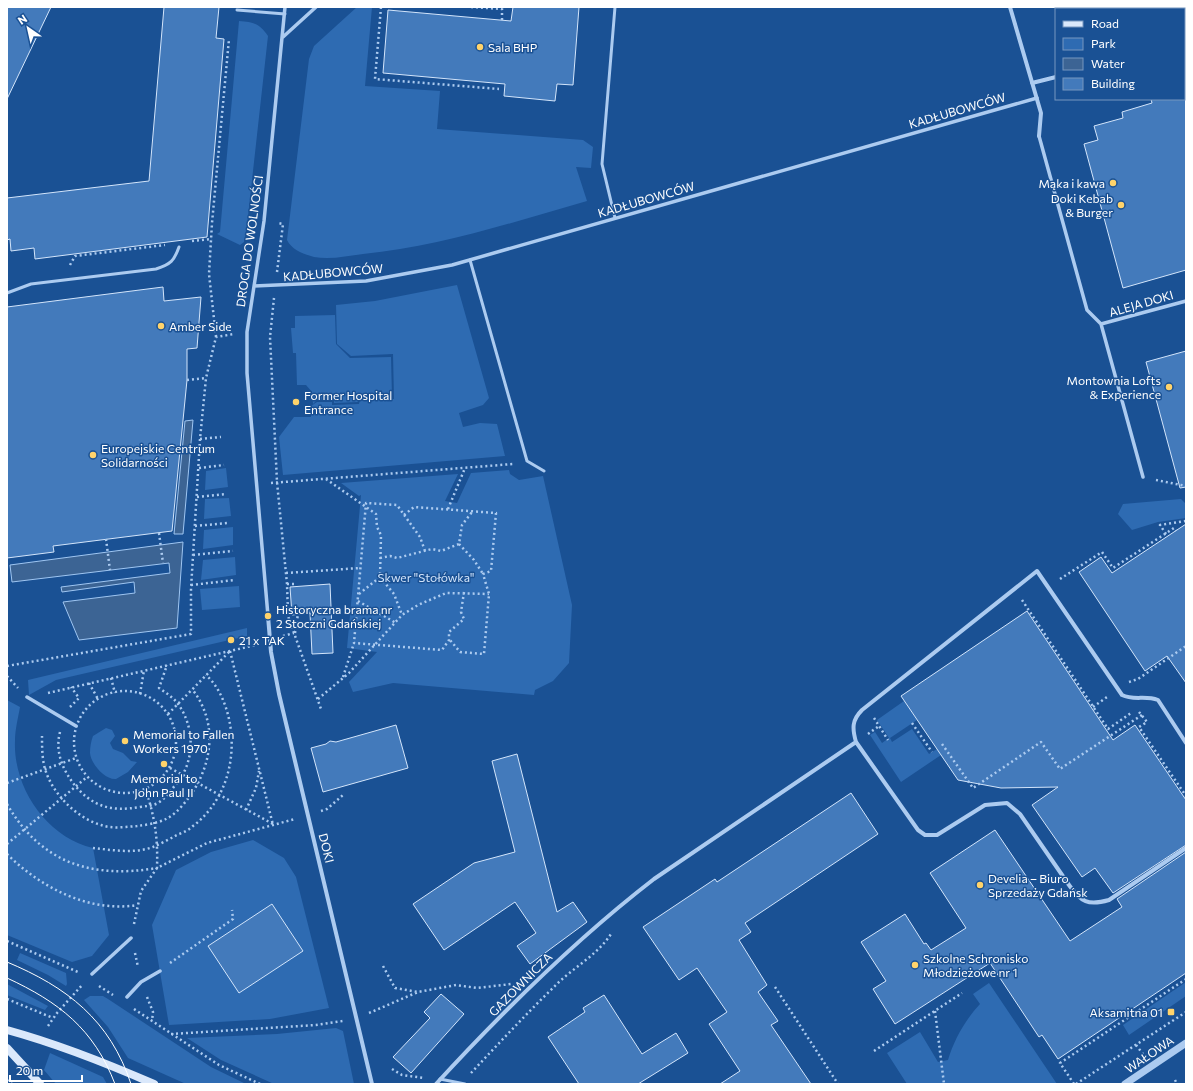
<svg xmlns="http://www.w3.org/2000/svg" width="1193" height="1091" font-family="Commissioner,sans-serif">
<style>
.green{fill:#2e6bb2}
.water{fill:#3c6494;stroke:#9fc6f2}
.building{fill:#437abb;stroke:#d3e5fb}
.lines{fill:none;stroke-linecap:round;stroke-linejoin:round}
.path{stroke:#accbf0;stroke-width:2.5;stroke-dasharray:2 3;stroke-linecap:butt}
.service{stroke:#accbf0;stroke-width:3}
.pedestrian{stroke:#accbf0;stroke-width:3.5}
.minor{stroke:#accbf0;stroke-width:4}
.tertiary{stroke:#accbf0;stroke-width:7}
.secondary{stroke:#dae8fb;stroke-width:8}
.tram{stroke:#fff;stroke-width:1}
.poi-dot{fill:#ffd36b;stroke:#1a5194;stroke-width:1.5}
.labels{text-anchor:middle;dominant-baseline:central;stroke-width:3;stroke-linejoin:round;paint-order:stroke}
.poi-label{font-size:12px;fill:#fff;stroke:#1a5194;text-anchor:start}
.street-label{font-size:12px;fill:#fff;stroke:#1a5194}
.park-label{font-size:12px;fill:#d3e5fb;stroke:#1a5194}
</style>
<rect width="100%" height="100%" fill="#1a5194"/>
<path class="green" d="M357,7H372L365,86L440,91L437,129L583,140L593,147L591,168L576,167L587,201C513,222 439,247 363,254C347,256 330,260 314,257C303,254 292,250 287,240L309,59L314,46Z
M239,21C254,22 260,24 268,36L247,225L244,242L240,245L217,234L220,232Z
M457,285L489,398L483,405L459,413L463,427L480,423L497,424L505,456L283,475L279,437L294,417H311V406L317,402H332V405L359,404L360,400L394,399L393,354L351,356L337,344L336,305L375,301Z
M335,315L336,344L350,358L391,357L392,397L358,399V402L334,403V399L317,400L313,404L312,392L306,385H297L296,353H293L291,328H295V316Z
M226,468L228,487L205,490L206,471Z
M509,470L510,474L519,480L543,476L572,605L569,663L553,681L535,690L534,695L393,683L353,692L349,682L377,652L347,648L361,495L359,496L341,483L458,474L445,501L457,503L471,473Z
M229,498L231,516L204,519L205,499Z
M1181,499L1186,504V518L1158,522L1132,530L1118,514L1123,504Z
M233,527V545L203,549L204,530Z
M235,557L236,575L201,580L203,560Z
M239,586L240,607L202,610L200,589Z
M247,628V636L56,680L29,695L28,680Z
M7,700L20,707C18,718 15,730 15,741C13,787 46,837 93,848L109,935L92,956L72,962L7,935Z
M904,701L917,720L890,738L892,742L912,729L929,754L937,749L941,755L901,782L870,735L875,732L882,743L889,738L877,720Z
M106,728L112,730L115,736L110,743L113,749L123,753L131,761L137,762L128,772L116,779C105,780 91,764 90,753C90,747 91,741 93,736Z
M253,840L284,858L296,877L329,1008L270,1019L169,1025L152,925L176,870L211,852Z
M20,953L66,973L67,984L66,986L48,975L17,960Z
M1186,982V996L1129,1035L1123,1025Z
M989,983L1057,1084H907L887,1053L920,1032L938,1062L948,1060C954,1040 965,1020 980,1004L973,994Z
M7,984L48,1006L45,1010L7,995Z
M90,996H103L108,999L211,1067L246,1084H186L128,1058L108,1027L84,1000Z
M336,1028L343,1031L354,1084H274L221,1060L187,1038L277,1034Z
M50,1053L103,1077L107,1084H56L44,1070Z"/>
<path class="water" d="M193,420L183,534H174L185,421Z
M183,542L177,628L79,640L63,602L135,593L134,582L62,592L61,587L170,573L169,563L12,582L10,565Z"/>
<path class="building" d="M7,7H51L7,99Z
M164,7H219L216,38L224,39L207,237L35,259L34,248L11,251L10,239L7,240V198L149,181Z
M513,7H579L573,85L557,84L555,101L504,96L505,84L383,73L388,10L511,21Z
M1151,99H1186V270L1123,288L1084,144L1098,140L1094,126L1123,118L1122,112L1152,103Z
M163,287L164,301L201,297L197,348L187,349V380L172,531L53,546L54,552L7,558V307Z
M1186,351V487L1180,488L1146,362Z
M1186,524V683L1167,656L1145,671L1079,572L1101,557L1112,573Z
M330,584L333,653L312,654L310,613L292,615L290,587Z
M1027,611L1113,740L1135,725L1186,800V845L1113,893L1095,868L1082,877L1032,805L1058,787L1001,788L958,780L901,696Z
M396,725L408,768L323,792L311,748L326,744L330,741L336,742Z
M517,754L557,912L573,902L587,922L530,964L517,946L536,933L515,902L444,950L413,904L474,863L515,852L492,761Z
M851,793L878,834L745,923L751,932L739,940L767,985L758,992L778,1021L771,1025L811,1084H720L740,1071L709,1024L727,1012L697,968L679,980L643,927L715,879L717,882Z
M995,830L1070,941L1122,907L1117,899L1186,852V973L1058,1059L1042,1035L1039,1037L990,963L895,1024L873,989L886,981L861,942L905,914L924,944L926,943L931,950L966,928L930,873Z
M272,904L303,951L239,993L208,946Z
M441,994L464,1014L411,1073L393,1057L430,1018L424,1012Z
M604,995L642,1054L676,1033L688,1053L638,1084H579L548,1037L585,1012L583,1008Z"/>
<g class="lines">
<path class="path" d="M381,7L375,79L499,89
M471,7L502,9L503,7
M502,20V9
M192,241L212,239
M70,265L75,256L165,245
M277,272L283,224L278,223
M274,298L270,337L277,482L287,584L288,616L321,709
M216,337L209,274L212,223L229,39
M187,380L206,378
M200,439L221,437
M199,468L224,465
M326,479L376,514L377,527L381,535L380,577L394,594L402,615
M1156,480L1186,486
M271,483L513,464
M197,497L226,494
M448,509L465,468
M404,515L414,507L496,513L491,571L483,574L489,594L484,654L460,652L450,640
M195,526L228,523
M159,533L163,563
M1166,534L1160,525L1186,521
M106,539L110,570
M459,544L474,560L483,574
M425,551L420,537L397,505L366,503L354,643L442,650L449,640V632L464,619L461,612L464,592
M193,555L233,551
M380,558L390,556L397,558L432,549L441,551L459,544L462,525L472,512
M286,573L360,568
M1060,579L1102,552L1113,568L1174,528L1176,531
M287,584H295V586
M191,585L235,580
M359,594L380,577
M1022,600L1108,729L1131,713
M358,601L396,623
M295,633L298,614
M283,636L294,633
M230,651L273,825
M7,666L191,634V589L200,439L206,378L216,337L234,334
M7,676L18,688
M343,677L354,643
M111,678L115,693
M1129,682L1138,679L1186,646
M89,683L98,699
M74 742a51 51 0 1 1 102 0a51 51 0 1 1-102 0Z
M48,693L256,645
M140,694L144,670
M318,699L349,673L402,615L418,605L446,593L489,594
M70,707L79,698L71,687
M1093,707L1107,697
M1139,712L1147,722L1139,727L1186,796
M168,714L230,651
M874,718L888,740
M912,723L932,752
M60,732C55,751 62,768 73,783C92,807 111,812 140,807C147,806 152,806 158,803C166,798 171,790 177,783C195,761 195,727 178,704C173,697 166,693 159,688L167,665
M868,734L879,726
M42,736C42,747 42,761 46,772C54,795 77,818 101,825C112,829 125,827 137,826C146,825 158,823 166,819C176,814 184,804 190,796C213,763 218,722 192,689
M942,744L973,788L1041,742L1060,769L1142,715
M170,768L273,824
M7,783L76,758
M7,804C41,863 91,879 157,868C158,838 155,819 146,790
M246,810L256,788L259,771
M321,811L327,809L343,795
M7,844L87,777
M93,848C112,850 134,854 153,847C160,844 168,840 175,836C181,833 188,831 193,826C230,798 240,747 225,705C221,694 215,683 206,675
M7,854C40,887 89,913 137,905
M134,924L141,891L157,868L207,843L295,819
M7,941L78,972
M135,953L138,967
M170,963L233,919L232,910
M383,966L395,988L418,992L456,985L477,988L511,984
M99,986L113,995
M775,987L838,1084
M147,997L153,1012L152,1021
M7,999L53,1018
M134,1009L219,1065L260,1084
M935,1011L944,1084
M369,1013L418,992
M48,1026L57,1013L83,984
M171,1034L316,1025L343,1021
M1136,1045L1143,1054
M874,1051L962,993
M392,1069L402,1075L424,1078
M471,1073C500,1042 529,1011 559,982C576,966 598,954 611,934
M7,1080L12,1084
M1175,1080L1177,1084
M1074,1084L1060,1063L1186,979
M1076,1084L1186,1012"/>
<path class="service" d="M615,7L602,164L615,218
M237,10L285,14
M470,260L527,461L544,471
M7,293L31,284L156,269C171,264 174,261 179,247
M440,1079L465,1084"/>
<path class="pedestrian" d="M283,37L316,7
M1039,136L1087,310L1101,324L1143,477
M254,286L366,281L452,265L1037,98
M1101,324L1186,301
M268,616L247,373V332L264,221L285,7
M27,697L76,726
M92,974L131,938
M127,997L141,982L160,971"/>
<path class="minor" d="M1010,7L1041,113L1039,136
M1184,67H1186
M1032,83L1056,77
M268,616L271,652L279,694L372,1084
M1186,743L1158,700C1145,695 1134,701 1122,695L1037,571L862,710C852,720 852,728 856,742L918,830L925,835H937L985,805L1007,803L1020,814L1069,885C1081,902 1088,906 1109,900L1186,848
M436,1084C504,1010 575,940 654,879L856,742"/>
<path class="tertiary" d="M1125,1084L1186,1043"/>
<path class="secondary" d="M7,1030C58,1044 106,1063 154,1084
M7,1048L40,1084"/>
<path class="tram" d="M7,962C67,987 110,1020 131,1084
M7,978C59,1002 94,1029 115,1084"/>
</g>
<g class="poi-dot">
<circle cx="480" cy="47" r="4"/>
<circle cx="1113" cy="183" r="4"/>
<circle cx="1121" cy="205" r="4"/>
<circle cx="161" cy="326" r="4"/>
<circle cx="1169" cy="387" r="4"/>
<circle cx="296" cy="402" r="4"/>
<circle cx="93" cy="455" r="4"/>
<circle cx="268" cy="616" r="4"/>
<circle cx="231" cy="640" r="4"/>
<circle cx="125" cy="741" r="4"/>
<circle cx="164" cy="764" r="4"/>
<circle cx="980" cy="885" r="4"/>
<circle cx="915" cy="965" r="4"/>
<rect x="1167" y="1008" width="8" height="8" rx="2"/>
</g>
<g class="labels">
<g class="poi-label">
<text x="488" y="47">Sala BHP</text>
<text x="1105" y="183" text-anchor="end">Mąka i kawa</text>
<text x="1113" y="198" text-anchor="end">Doki Kebab<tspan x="1113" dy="14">&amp; Burger</tspan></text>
<text x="169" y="326">Amber Side</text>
<text x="1161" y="380" text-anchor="end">Montownia Lofts<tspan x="1161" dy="14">&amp; Experience</tspan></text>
<text x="304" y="395">Former Hospital<tspan x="304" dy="14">Entrance</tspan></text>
<text x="101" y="448">Europejskie Centrum<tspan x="101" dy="14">Solidarności</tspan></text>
<text x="276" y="609">Historyczna brama nr<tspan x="276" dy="14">2 Stoczni Gdańskiej</tspan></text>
<text x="239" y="640">21 x TAK</text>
<text x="133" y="734">Memorial to Fallen<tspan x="133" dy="14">Workers 1970</tspan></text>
<text x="164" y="778" text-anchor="middle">Memorial to<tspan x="164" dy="14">John Paul II</tspan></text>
<text x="988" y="878">Develia – Biuro<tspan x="988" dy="14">Sprzedaży Gdańsk</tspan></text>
<text x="923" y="958">Szkolne Schronisko<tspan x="923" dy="14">Młodzieżowe nr 1</tspan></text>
<text x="1163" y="1012" text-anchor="end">Aksamitna 01</text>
</g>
<g class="street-label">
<text transform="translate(957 110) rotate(-16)">KADŁUBOWCÓW</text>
<text transform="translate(646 199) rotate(-16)">KADŁUBOWCÓW</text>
<text transform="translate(249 241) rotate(-82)">DROGA DO WOLNOŚCI</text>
<text transform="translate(333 272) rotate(-5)">KADŁUBOWCÓW</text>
<text transform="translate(1141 303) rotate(-16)">ALEJA DOKI</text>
<text transform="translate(327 848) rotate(76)">DOKI</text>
<text transform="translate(520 984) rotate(-45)">GAZOWNICZA</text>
<text transform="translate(1149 1054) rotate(-34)">WAŁOWA</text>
</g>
<g class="park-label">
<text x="426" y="577">Skwer "Stołówka"</text>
</g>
</g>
<rect width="1193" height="1091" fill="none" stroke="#ffffff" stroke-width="16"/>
<rect x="1055" y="8" width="130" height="92" fill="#1a5194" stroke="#7697bf"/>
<rect x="1063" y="21" width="20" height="6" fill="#dae8fb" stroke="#7697bf"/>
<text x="1091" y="28" font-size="12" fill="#ffffff">Road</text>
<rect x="1063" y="38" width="20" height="12" fill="#2e6bb2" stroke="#7697bf"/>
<text x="1091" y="48" font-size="12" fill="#ffffff">Park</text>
<rect x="1063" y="58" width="20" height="12" fill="#3c6494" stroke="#7697bf"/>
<text x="1091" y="68" font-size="12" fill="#ffffff">Water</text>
<rect x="1063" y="78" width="20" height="12" fill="#437abb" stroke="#7697bf"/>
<text x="1091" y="88" font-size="12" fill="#ffffff">Building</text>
<g transform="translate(28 28) rotate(326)" stroke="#1a5194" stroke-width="3" paint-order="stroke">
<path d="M0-3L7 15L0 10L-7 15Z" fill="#ffffff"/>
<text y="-6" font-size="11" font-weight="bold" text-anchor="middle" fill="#ffffff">N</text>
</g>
<path d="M10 1075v6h72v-6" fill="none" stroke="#ffffff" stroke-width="2"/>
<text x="16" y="1075" font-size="12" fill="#ffffff" stroke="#1a5194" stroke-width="3" paint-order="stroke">20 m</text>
</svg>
